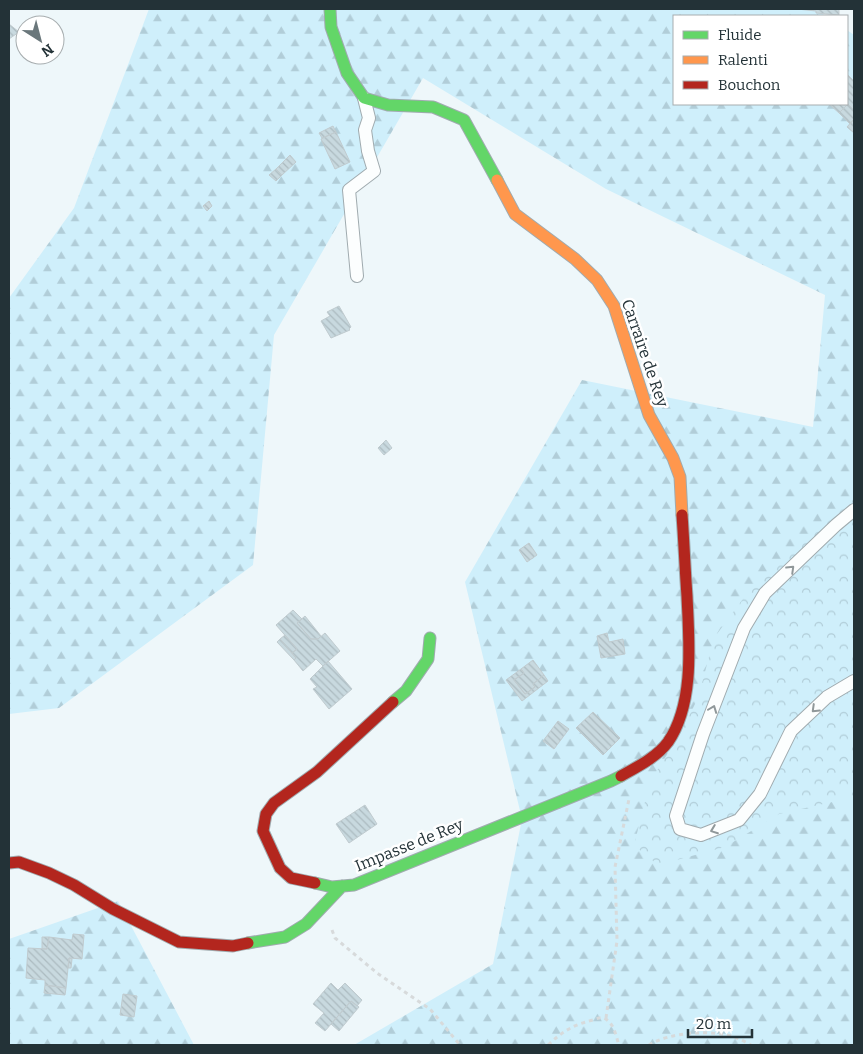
<svg xmlns="http://www.w3.org/2000/svg" width="863" height="1054" font-family="Bitter,serif">
<style>
.forest{fill:url(#forest-firs)}
.park{fill:url(#park-crowns)}
.building{fill:url(#building-back-hatch);stroke:#c0cbcf}
.lines{fill:none;stroke-linecap:round;stroke-linejoin:round}
.lane-casing{stroke:#a0abaf;stroke-width:14}
.fast-casing{stroke:#a0abaf;stroke-width:13}
.slow-casing{stroke:#a0abaf;stroke-width:13}
.jam-casing{stroke:#a0abaf;stroke-width:13}
.path{stroke:#d7dadb;stroke-width:3;stroke-dasharray:4 4;stroke-linecap:butt}
.lane{stroke:#fcfefe;stroke-width:12}
.fast{stroke:#63d668;stroke-width:11}
.slow{stroke:#ff974d;stroke-width:11}
.jam{stroke:#b3261e;stroke-width:11}
.oneway{stroke:#90989a}
.labels{text-anchor:middle;dominant-baseline:central;stroke-width:5;stroke-linejoin:round;paint-order:stroke}
.street-label{font-size:16px;fill:#233237;stroke:#fff}
</style>
<defs>
<pattern id="forest-firs" width="22" height="20" patternUnits="userSpaceOnUse" patternTransform="scale(1.25)"><rect width="22" height="20" fill="#cfeffb"/><path d="M5 1l3.5 6h-7zM16 11l3.5 6h-7z" fill="#b1cdd8"/></pattern>
<pattern id="park-crowns" width="20" height="18" patternUnits="userSpaceOnUse" patternTransform="scale(1.25)"><rect width="20" height="18" fill="#cfeffb"/><path d="M2 6a3 3 0 1 1 6 0M12 15a3 3 0 1 1 6 0" fill="none" stroke="#b1cdd8"/></pattern>
<pattern id="building-back-hatch" width="6" height="6" patternUnits="userSpaceOnUse" patternTransform="scale(1.25)"><rect width="6" height="6" fill="#c8d9df"/><path d="M-1 5l2 2M0 0l6 6M5-1l2 2" fill="none" stroke="#acbbc0"/></pattern>
</defs>
<rect width="100%" height="100%" fill="#eef7fa"/>
<path class="forest" d="M149,9H814L826,16H674V104H847V30L854,35V1045H354L493,964L522,819L465,582L582,380L813,427L825,295L606,189L423,78L274,335L253,565L59,708L9,714V298L74,208Z
M118,901L194,1045H9V939Z"/>
<path class="park" d="M854,497V797L779,814L725,847L658,865L634,845L650,782L681,732L698,698L714,638L745,596Z"/>
<path class="building" d="M797,9H839V15L816,13V11Z
M9,24L19,32L9,39Z
M847,74L854,81V110L848,104L839,113L829,104H847Z
M848,104L854,110V119L850,124L839,113Z
M854,119V133L847,127Z
M333,126L336,132L322,138L319,133Z
M336,132L350,162L335,169L321,139Z
M290,155L296,162L282,175L276,169Z
M276,169L282,175L276,181L269,175Z
M209,201L212,206L207,211L203,206Z
M339,306L351,327L349,329L350,330L331,338L321,321L330,316L327,312Z
M386,440L392,448L384,455L378,448Z
M529,543L537,555L527,562L519,550Z
M293,610L302,619L297,623L311,639H318L325,633L340,651L323,666L316,659L303,671L294,660L296,658L292,653L297,649L276,625Z
M305,616L321,636L318,639H311L297,623Z
M607,633L609,642L623,639L625,654L601,658L597,636Z
M285,635L297,649L292,653L280,639Z
M280,639L296,658L294,660L277,642Z
M533,660L544,675L533,684L535,687L525,694L514,680L524,673L521,669Z
M328,661L352,689L329,709L313,689L317,687L310,679Z
M521,669L524,673L514,680L525,694L535,687L533,684L544,675L548,681L522,701L506,680Z
M593,712L620,738L603,755L576,728Z
M558,721L569,729L554,749L543,741Z
M365,805L377,824L349,843L336,824Z
M73,934L84,935L82,959L69,958L66,988L45,985V980L26,978L28,948L47,949L49,937L72,940Z
M42,937H49L47,949H42Z
M69,958L72,959L71,968H68Z
M331,983L338,990L345,983L362,1000L357,1006L351,1001L325,1031L315,1023L324,1013L313,1004Z
M45,985L66,988L65,995L44,993Z
M123,994L137,996L134,1017L120,1015Z
M351,1001L359,1007L339,1031L331,1024Z"/>
<g class="lines">
<g class="lane-casing">
<path id="lane" d="M357,276L349,190L374,171L368,151L365,130L369,118L364,98
M854,510L836,525L765,593L744,628L703,734L676,816L680,829L701,835L739,820L760,794L791,731L827,697L854,681"/>
</g>
<g class="fast-casing">
<path id="fast" d="M330,9L331,27L347,73L364,98L388,105L433,107L464,120L497,180
M393,702L406,691L428,659L430,638
M315,883L332,887L354,885L611,781L621,776
M248,943L285,937L306,924L342,886"/>
</g>
<g class="slow-casing">
<path id="slow" d="M497,180L515,214L575,259L597,280L614,306L649,415L673,458L680,477L682,515"/>
</g>
<g class="jam-casing">
<path id="jam" d="M621,776C637,767 657,757 668,742C695,703 689,641 687,596C685,569 684,542 682,515
M9,863L19,862L49,873L74,885L113,909L179,942L233,946L248,943
M315,883L291,878L280,868L263,831L266,814L274,803L317,772L393,702"/>
</g>
<path class="path" d="M332,930L335,938L377,973L430,1009L460,1045
M606,1018L617,941L615,867L629,799
M548,1045C563,1031 573,1025 593,1020C598,1018 603,1016 607,1020C615,1026 616,1037 619,1045
M649,1045C669,1032 715,1029 737,1038C742,1040 747,1043 751,1045"/>
<use href="#lane" class="lane"/>
<use href="#fast" class="fast"/>
<use href="#slow" class="slow"/>
<use href="#jam" class="jam"/>
</g>
<defs><path id="oneway-chevron" d="M-2-3.5L2.5 0L-2 3.5" fill="none" stroke-width="1.6" stroke-linecap="round" stroke-linejoin="round" transform="scale(1.25)"/></defs>
<g class="oneway">
<use href="#oneway-chevron" transform="translate(791 569) rotate(-44)"/>
<use href="#oneway-chevron" transform="translate(713 709) rotate(-69)"/>
<use href="#oneway-chevron" transform="translate(815 709) rotate(136)"/>
<use href="#oneway-chevron" transform="translate(714 830) rotate(159)"/>
</g>
<g class="labels">
<g class="street-label">
<text transform="translate(645 353) rotate(71)">Carraire de Rey</text>
<text transform="translate(409 845) rotate(-22)">Impasse de Rey</text>
</g>
</g>
<rect width="863" height="1054" fill="none" stroke="#233237" stroke-width="20"/>
<rect x="673" y="15" width="175" height="90" fill="#ffffff" stroke="#a7adaf"/>
<rect x="683" y="31" width="25" height="8" fill="#63d668" stroke="#a7adaf"/>
<text x="718" y="40" font-size="15" fill="#233237">Fluide</text>
<rect x="683" y="56" width="25" height="8" fill="#ff974d" stroke="#a7adaf"/>
<text x="718" y="65" font-size="15" fill="#233237">Ralenti</text>
<rect x="683" y="81" width="25" height="8" fill="#b3261e" stroke="#a7adaf"/>
<text x="718" y="90" font-size="15" fill="#233237">Bouchon</text>
<g transform="translate(40 40) rotate(144)"><circle r="24" fill="#ffffff" stroke="#a7adaf"/>
<path d="M0-4L9 19L0 12L-9 19Z" fill="#6a777b"/>
<text y="-8" font-size="14" font-weight="bold" text-anchor="middle" fill="#233237">N</text>
</g>
<path d="M688 1029v8h64v-8" fill="none" stroke="#233237" stroke-width="2.5"/>
<text x="696" y="1029" font-size="15" fill="#233237" stroke="#ffffff" stroke-width="4" paint-order="stroke">20 m</text>
</svg>
